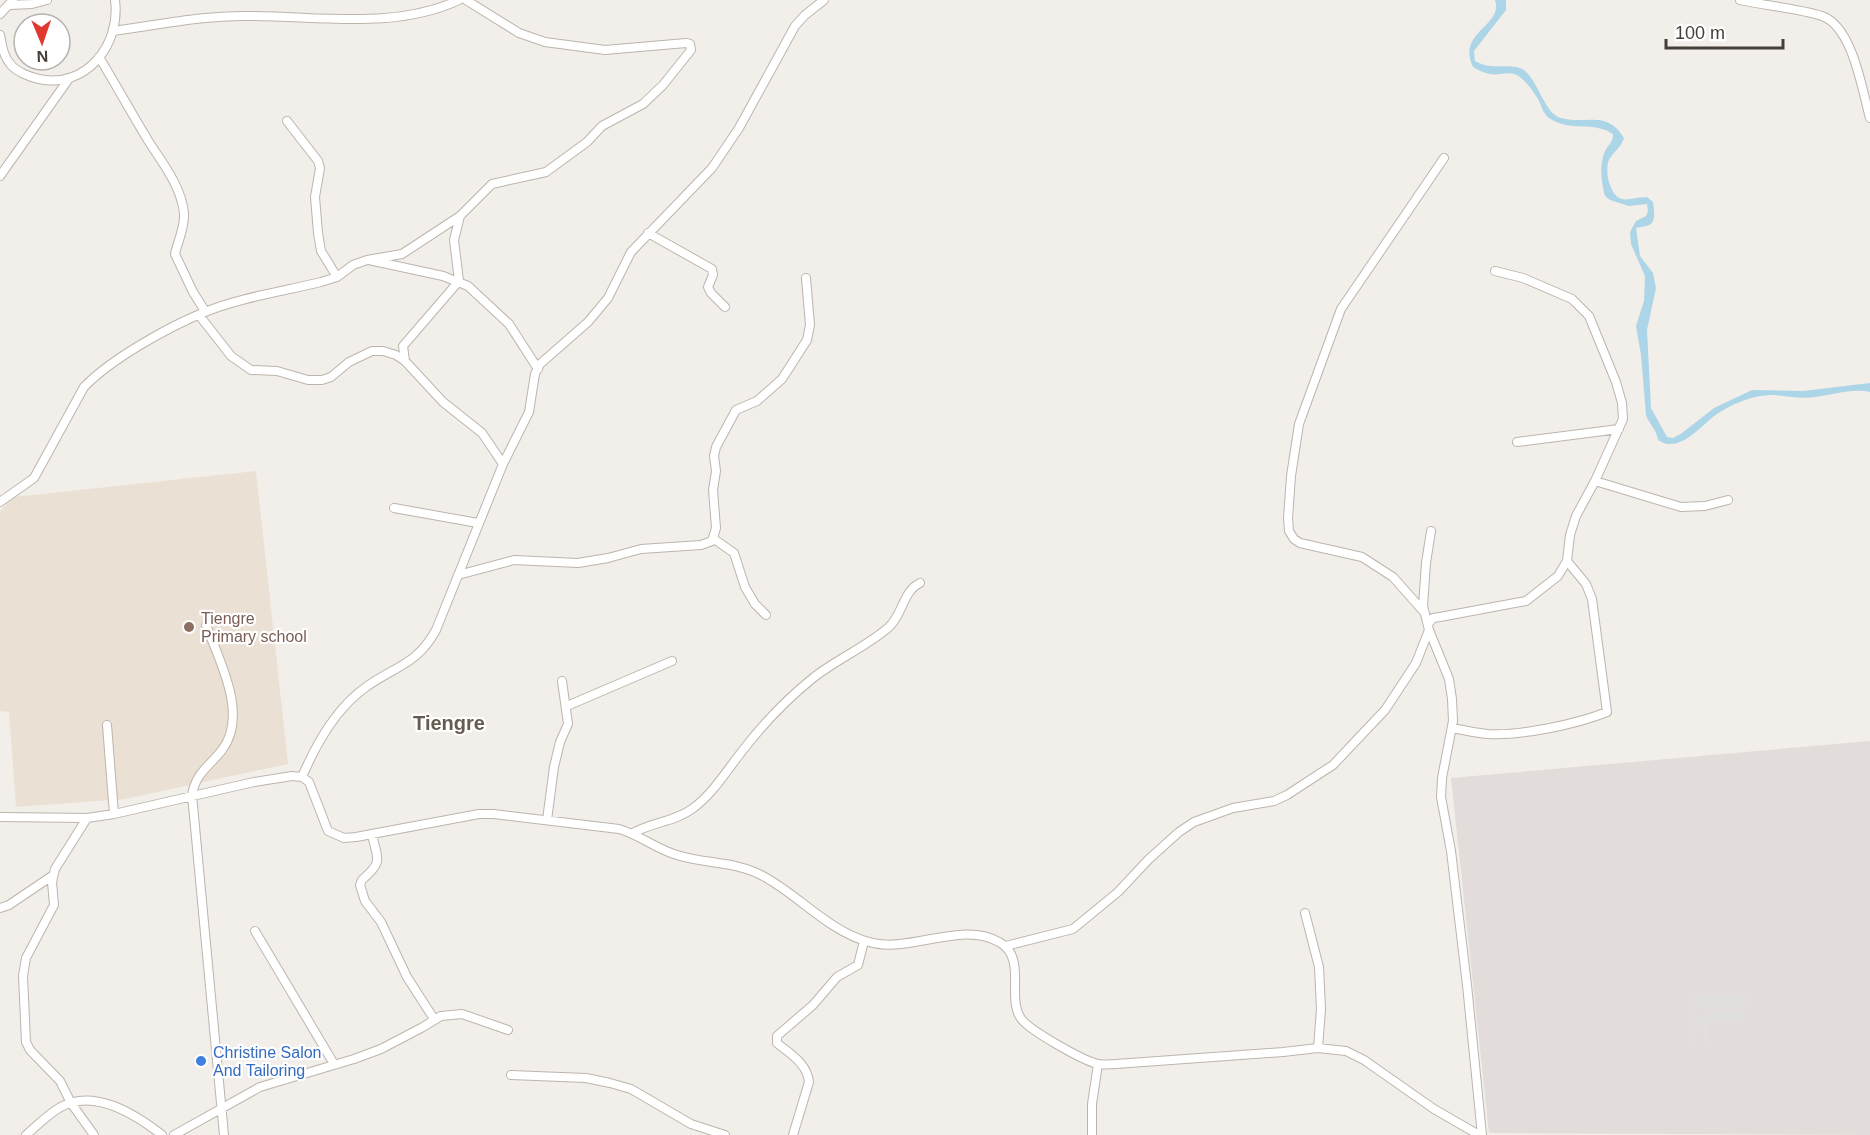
<svg xmlns="http://www.w3.org/2000/svg" width="1870" height="1135" font-family="Arial,sans-serif">
<style>
.industrial{fill:#e2ddda}
.education{fill:#eae1d4}
.parking{fill:#e1dfdd}
.water{fill:#acd6e8}
.lines{fill:none;stroke-linecap:round;stroke-linejoin:round}
.stream{stroke:#acd6e8;stroke-width:2}
.street-casing{stroke:#bdb5ac;stroke-width:10}
.street{stroke:#fff;stroke-width:8}
.education-dot{fill:#8d6e63;stroke:#fff;stroke-width:2}
.shop-dot{fill:#3f7fe0;stroke:#fff;stroke-width:2}
.labels{text-anchor:middle;dominant-baseline:central;stroke-width:4.5;stroke-linejoin:round;paint-order:stroke}
.education-label{font-size:16px;fill:#785e54;stroke:#fff;text-anchor:start}
.shop-label{font-size:16px;fill:#366cbe;stroke:#fff;text-anchor:start}
.quarter-label{font-size:20px;font-weight:bold;fill:#665b50;stroke:#fff}
</style>
<rect width="100%" height="100%" fill="#f2eee9"/>
<path class="industrial" d="M1870,741V1135L1489,1133L1451,778Z"/>
<path class="education" d="M256,471L288,764L125,799L16,807L9,712L0,711V511L14,497Z"/>
<path class="parking" d="M1691,995H1748V1006L1696,1007V1046H1691Z
M1701,1012H1746V1020H1708V1046H1702Z"/>
<path class="water" d="M1495,0H1506V10L1474,51L1475,61C1493,72 1513,61 1525,71C1539,83 1545,114 1561,118C1585,125 1607,109 1624,138C1621,148 1612,153 1608,162C1607,168 1607,176 1609,182C1617,207 1627,198 1647,197L1653,202C1654,211 1657,224 1646,226C1643,227 1639,227 1636,228L1640,256L1653,273L1656,288L1647,330L1651,408L1667,437L1673,438L1682,433L1714,408L1752,390L1803,391L1870,383V392C1852,388 1833,395 1815,397C1801,399 1787,396 1773,395C1755,394 1732,404 1717,414C1701,425 1679,455 1658,440C1657,430 1649,424 1646,415L1641,355L1636,326L1644,301L1645,276L1631,244L1630,232L1636,221L1646,216L1648,211L1647,204L1629,206L1610,200L1605,196C1601,182 1599,164 1605,151C1609,144 1613,142 1613,134C1594,122 1578,130 1559,123C1540,116 1545,109 1536,96C1533,90 1526,82 1521,78C1512,69 1501,76 1490,74C1484,73 1478,70 1473,67C1456,32 1504,26 1495,0Z"/>
<g class="lines">
<path class="stream" d="M1839,24L1852,44"/>
<g class="street-casing">
<path id="street" d="M1740,0C1766,6 1797,8 1822,16C1853,27 1862,90 1870,118
M10,5L32,4L47,0
M0,14L13,0
M113,31C159,25 204,15 250,16C320,16 394,30 459,0
M0,35C2,45 3,56 11,65C17,72 30,77 39,79C86,89 121,45 115,0
M99,57C116,85 132,114 149,142C163,164 181,186 184,213C185,228 178,240 175,254L193,292L205,311
M287,121L318,161L320,168L315,197L318,233L321,251L337,277
M0,176L68,80
M648,233L712,269L713,275L708,287L711,293L725,307
M369,260L443,276L468,286L509,324L538,369
M199,315L231,356L251,370L277,371L308,380H322L331,377L349,362L372,351H383L396,355L405,361L443,402L482,433L503,464
M405,361L403,346L459,281L454,240L460,216
M1517,442L1619,429
M1595,481L1681,507L1705,506L1728,500
M0,502L34,478L84,387C111,359 168,327 205,312C238,298 285,291 321,282L337,277L353,265L367,260L402,254L460,216L492,184L546,172L587,142L602,126L643,104L663,85L691,50L690,44L686,43L605,50L545,42L519,33L466,0
M394,508L478,523
M1431,531L1426,563L1423,606L1429,630L1449,679L1452,699L1453,721L1442,778L1441,797L1451,851L1467,985L1482,1135
M714,539L734,553L745,587L755,604L766,615
M458,575L514,560L578,563L608,558L641,549L701,545L712,541L716,528L713,490L716,471L714,456L716,447L736,410L757,401L782,379L807,340L810,325L806,278
M1424,612L1393,577L1362,557L1300,543L1294,539L1289,531L1288,518L1291,476L1299,424L1341,309L1444,158
M1429,623L1433,618L1440,617L1526,601L1558,576L1567,561L1570,535L1576,516L1595,481L1623,419L1622,403L1616,382L1589,316L1572,299L1523,278L1495,271
M206,625C219,660 249,715 222,750C209,767 196,772 192,795L224,1135
M567,706L672,661
M107,725L114,814
M1452,728C1464,730 1476,733 1488,734C1521,736 1577,724 1607,712L1592,599L1586,584L1567,561
M302,777C316,744 336,708 366,687C395,666 417,665 436,630L503,464L529,412L535,374L540,364L588,322L608,298L631,252L712,168L739,128L795,26L805,15L824,0
M0,817L87,818L114,814L254,782L292,776L302,777L309,782L328,831L344,838L356,837L479,814H494L619,829C640,835 656,849 677,855C705,864 734,861 761,875C798,894 828,931 869,942C909,954 962,920 999,942C1027,957 1007,995 1020,1017C1026,1029 1084,1061 1098,1064C1103,1065 1110,1064 1116,1064L1283,1052L1318,1048L1346,1051L1364,1060L1434,1109L1479,1135
M87,818L55,869L52,882L54,905L26,958L23,976L26,1042L30,1050L60,1081L71,1103L94,1135
M547,820L554,767L560,742L568,724L562,681
M633,833C652,822 674,822 692,809C713,794 727,770 743,750C763,724 787,699 813,678C837,659 866,647 889,627C903,614 903,591 920,583
M372,835C378,860 383,862 362,880L360,885L365,901L381,922L407,977L434,1019
M0,908L9,905L52,876
M1305,913L1319,967L1321,1009L1318,1048
M255,931L334,1064
M1006,946L1073,929L1118,892L1149,859L1179,832L1194,822L1233,808L1274,801L1287,795L1333,765L1385,710L1416,663L1429,630
M511,1075L586,1078L610,1083L631,1089L691,1124L725,1135
M26,1135C37,1126 47,1115 59,1108C93,1087 135,1114 162,1135
M174,1135L260,1087L354,1059L381,1049L423,1027L441,1016L462,1014L508,1030
M793,1135L809,1082C807,1063 790,1054 777,1043V1036L813,1005L837,977L858,965L864,941
M1092,1135V1104L1098,1064"/>
</g>
<use href="#street" class="street"/>
</g>
<circle class="education-dot" cx="189" cy="627" r="6"/>
<circle class="shop-dot" cx="201" cy="1061" r="6"/>
<g class="labels">
<g class="education-label">
<text x="201" y="618">Tiengre<tspan x="201" dy="18">Primary school</tspan></text>
</g>
<g class="shop-label">
<text x="213" y="1052">Christine Salon<tspan x="213" dy="18">And Tailoring</tspan></text>
</g>
<g class="quarter-label">
<text x="449" y="723">Tiengre</text>
</g>
</g>
<g transform="translate(42 42) rotate(178)"><circle r="28" fill="#ffffff" stroke="#b5b2af" stroke-width="1.5"/>
<path d="M0-4.5L10 22L0 15L-10 22Z" fill="#e13731"/>
<text y="-9" font-size="16" font-weight="bold" text-anchor="middle" fill="#453e38">N</text>
</g>
<path d="M1666 39v9h117v-9" fill="none" stroke="#453e38" stroke-width="3"/>
<text x="1675" y="39" font-size="18" fill="#453e38" stroke="#ffffff" stroke-width="4.5" paint-order="stroke">100 m</text>
</svg>
